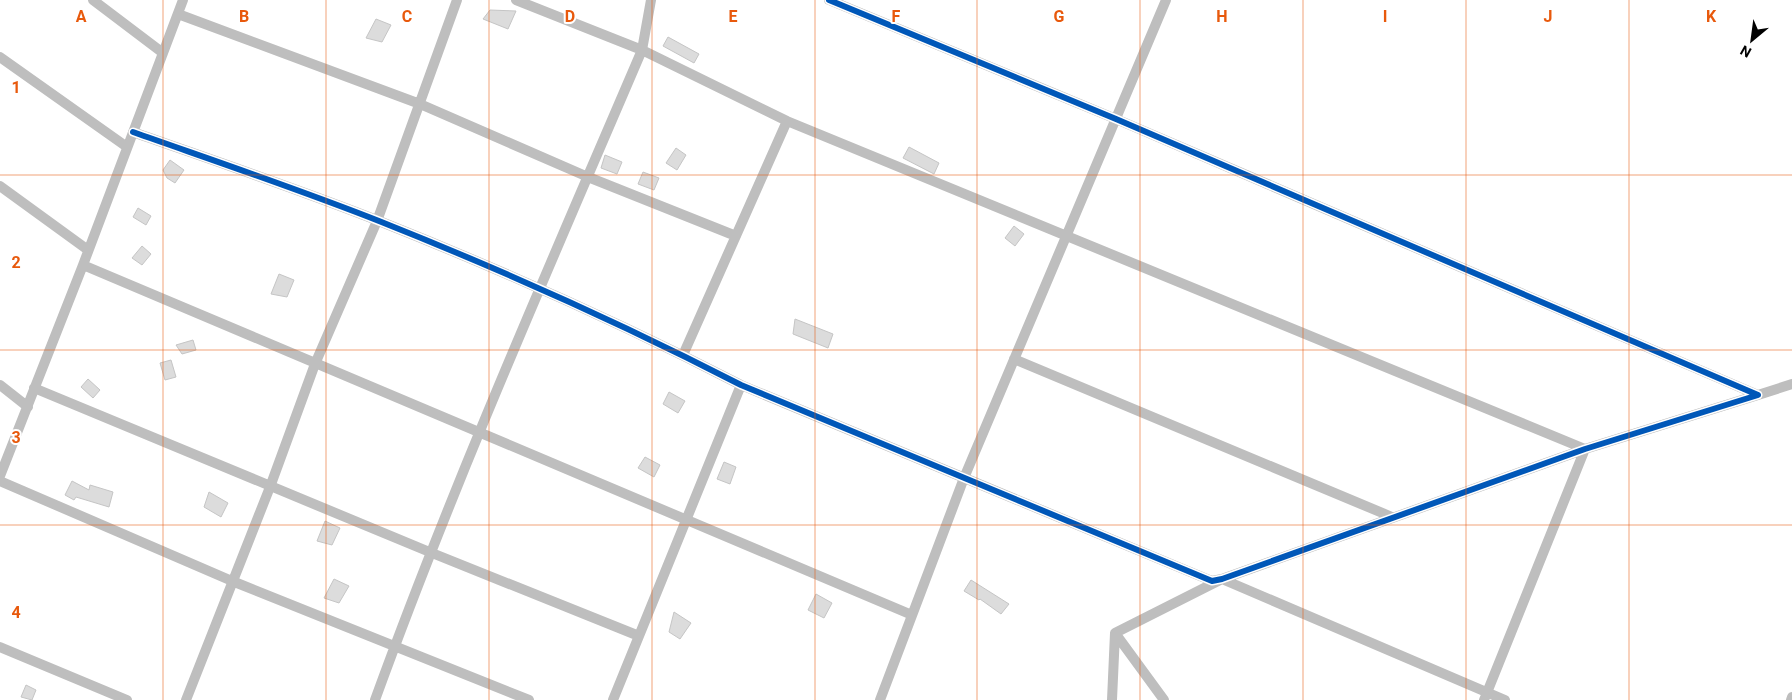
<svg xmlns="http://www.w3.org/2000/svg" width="1792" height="700" font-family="Roboto,sans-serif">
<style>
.building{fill:#dcdcdc;stroke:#c5c5c5}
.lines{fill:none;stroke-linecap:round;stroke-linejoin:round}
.minor{stroke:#bebebe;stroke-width:10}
.cycleway-casing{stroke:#fff;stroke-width:9}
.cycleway{stroke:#0057b8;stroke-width:6}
.grid{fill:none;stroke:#e8590c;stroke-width:1;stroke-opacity:0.55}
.grid-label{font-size:16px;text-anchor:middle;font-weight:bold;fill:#e8590c;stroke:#fff;stroke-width:4;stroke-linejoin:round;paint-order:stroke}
</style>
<rect width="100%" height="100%" fill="#fff"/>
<path class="building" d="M490,10L516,11L508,29L483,19Z
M376,19L391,25L382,42L366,38Z
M668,37L699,54L694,63L663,46Z
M909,147L939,163L934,174L903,158Z
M676,148L686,155L677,170L666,163Z
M605,155L622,162L617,174L601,168Z
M170,160L184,170L175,183L167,178L163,170Z
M643,172L659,178L654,190L638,184Z
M138,208L151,216L146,225L133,217Z
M1014,226L1024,234L1015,246L1005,238Z
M142,246L151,254L142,265L132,258Z
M279,274L294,280L287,297L271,294Z
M795,319L833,334L828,348L793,334Z
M193,340L196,350L182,354L176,345Z
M171,360L176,377L165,380L160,363Z
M88,379L100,390L93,398L81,387Z
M669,392L685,401L678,413L663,404Z
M645,457L660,465L654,477L638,468Z
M724,462L736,467L730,484L717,479Z
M72,481L89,490L90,485L113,492L109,507L76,497L74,500L65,495Z
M209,492L228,503L221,517L204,507Z
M325,521L340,528L332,545L317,541Z
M334,579L349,586L339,603L324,598Z
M971,580L1009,604L1001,614L980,599L979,600L964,591Z
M816,594L832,603L824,618L808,610Z
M674,612L691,623L680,639L669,632Z
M26,685L36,690L32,700L21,697Z"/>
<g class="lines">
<path class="minor" d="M93,0L163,53
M516,0L642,50L787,121L1585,449L1484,700
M178,14L420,104L588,177L736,236
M0,57L127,147
M133,132C215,161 298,189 379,221C502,270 623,324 741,385L1212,581L1222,579L1585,449L1758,395L1116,119L829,0
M0,186L88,250
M83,265L912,615
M683,355L787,121
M1014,359L1392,517
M0,385L28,407
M34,388L432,553L639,636
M1758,395L1792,384
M0,476L83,265L183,0
M0,481L232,581L529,700
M1115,633L1164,700
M0,647L127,700
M186,700L270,487L315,364L377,221L457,0
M375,700C455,480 550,265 642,50L651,0
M613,700L741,385
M880,700L964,478L1166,0
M1112,700L1115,633L1222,579L1505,700
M1791,700L1792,697"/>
<g class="cycleway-casing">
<path id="cycleway" d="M133,132C215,161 298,189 379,221C502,270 623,324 741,385L1212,581L1222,579L1585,449L1758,395L1116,119L829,0"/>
</g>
<use href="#cycleway" class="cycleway"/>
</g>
<path class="grid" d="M163,0V700M326,0V700M489,0V700M652,0V700M815,0V700M977,0V700M1140,0V700M1303,0V700M1466,0V700M1629,0V700M0,175H1792M0,350H1792M0,525H1792"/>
<g class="grid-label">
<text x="81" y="22">A</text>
<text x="244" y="22">B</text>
<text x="407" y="22">C</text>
<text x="570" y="22">D</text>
<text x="733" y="22">E</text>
<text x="896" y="22">F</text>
<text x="1059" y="22">G</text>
<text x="1222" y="22">H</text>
<text x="1385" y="22">I</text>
<text x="1548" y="22">J</text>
<text x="1711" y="22">K</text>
<text x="16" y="93">1</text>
<text x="16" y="268">2</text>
<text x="16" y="443">3</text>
<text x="16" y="618">4</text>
</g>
<g transform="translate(1752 40) rotate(209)" stroke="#ffffff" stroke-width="4" paint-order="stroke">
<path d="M0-4L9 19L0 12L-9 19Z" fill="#000000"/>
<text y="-8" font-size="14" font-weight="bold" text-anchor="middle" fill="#000000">N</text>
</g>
</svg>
